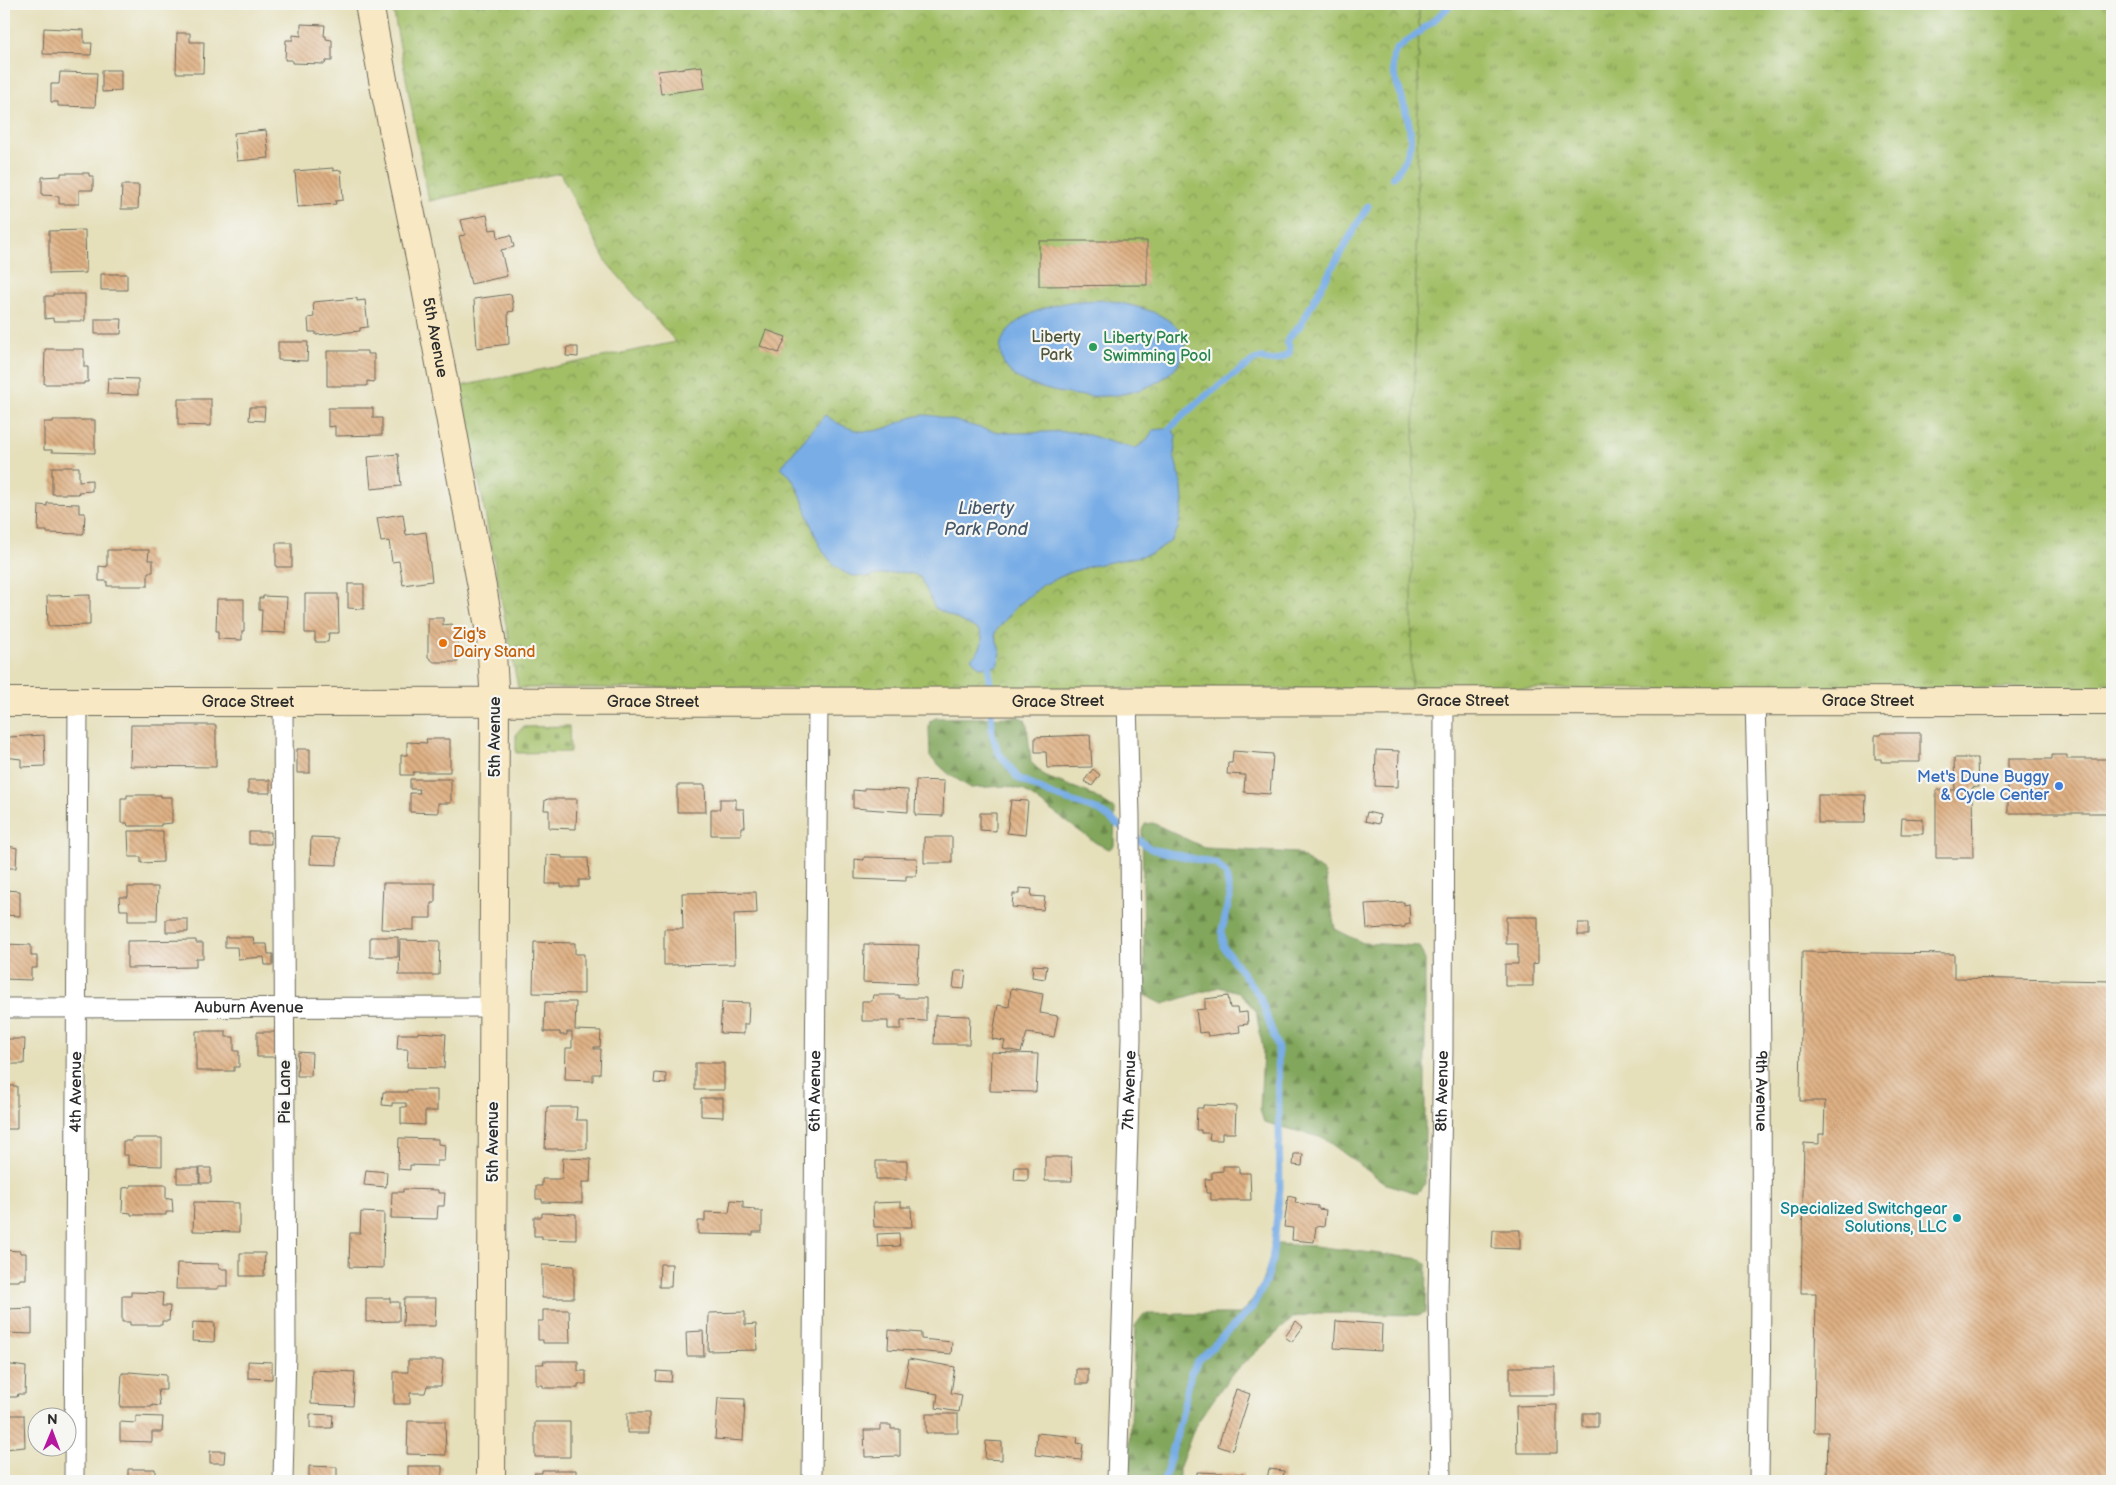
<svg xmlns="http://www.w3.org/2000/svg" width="2116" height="1485" font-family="'Balsamiq Sans',sans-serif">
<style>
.grass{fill:url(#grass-tufts);stroke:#667548}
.forest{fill:url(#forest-firs);stroke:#566843}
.cemetery{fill:url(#cemetery-stones);stroke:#667548}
.park{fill:url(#park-crowns);stroke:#667548}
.water{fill:#79ade6;stroke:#526c88}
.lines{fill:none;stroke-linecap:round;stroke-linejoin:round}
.stream{stroke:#79ade6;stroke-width:7}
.building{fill:url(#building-back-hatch)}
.street-casing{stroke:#6c6a5d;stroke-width:21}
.secondary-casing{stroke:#6c6a5d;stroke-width:30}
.street{stroke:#fff;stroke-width:19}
.secondary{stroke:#f8e8c3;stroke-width:28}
.leisure-dot{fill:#2e9e5b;stroke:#f6f6f2;stroke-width:2}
.food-dot{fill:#e8710a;stroke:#f6f6f2;stroke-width:2}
.shop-dot{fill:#3f7fe0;stroke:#f6f6f2;stroke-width:2}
.culture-dot{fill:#0f9aa8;stroke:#f6f6f2;stroke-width:2}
.labels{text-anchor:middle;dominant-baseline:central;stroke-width:4.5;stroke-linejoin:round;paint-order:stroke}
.street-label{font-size:16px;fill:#2b2b2b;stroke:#f6f6f2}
.park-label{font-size:16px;fill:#4f573d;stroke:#f6f6f2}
.leisure-label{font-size:16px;fill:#27864d;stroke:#f6f6f2;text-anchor:start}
.food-label{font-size:16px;fill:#c56008;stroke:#f6f6f2;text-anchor:start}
.shop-label{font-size:16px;fill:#366cbe;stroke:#f6f6f2;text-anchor:end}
.culture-label{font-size:16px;fill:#0d838f;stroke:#f6f6f2;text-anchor:end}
.water-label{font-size:18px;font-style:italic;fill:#46586c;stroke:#f6f6f2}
</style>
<defs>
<pattern id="grass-tufts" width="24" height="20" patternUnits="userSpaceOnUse" patternTransform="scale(1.25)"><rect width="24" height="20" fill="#a2bf66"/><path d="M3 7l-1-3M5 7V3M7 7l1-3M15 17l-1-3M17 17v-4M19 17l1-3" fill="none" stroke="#849b54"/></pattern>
<pattern id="forest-firs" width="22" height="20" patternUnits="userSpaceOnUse" patternTransform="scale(1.25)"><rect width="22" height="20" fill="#81a65b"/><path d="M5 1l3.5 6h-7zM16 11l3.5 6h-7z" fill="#6a874b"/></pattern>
<pattern id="cemetery-stones" width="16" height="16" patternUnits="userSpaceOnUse" patternTransform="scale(1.25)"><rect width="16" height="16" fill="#a2bf66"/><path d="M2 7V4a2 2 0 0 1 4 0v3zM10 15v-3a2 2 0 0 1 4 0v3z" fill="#849b54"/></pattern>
<pattern id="park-crowns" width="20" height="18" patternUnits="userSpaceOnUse" patternTransform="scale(1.25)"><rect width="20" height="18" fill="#a2bf66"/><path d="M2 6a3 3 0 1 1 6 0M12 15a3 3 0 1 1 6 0" fill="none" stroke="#849b54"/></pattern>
<pattern id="building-back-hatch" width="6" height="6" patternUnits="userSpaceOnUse" patternTransform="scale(1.25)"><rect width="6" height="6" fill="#dfb184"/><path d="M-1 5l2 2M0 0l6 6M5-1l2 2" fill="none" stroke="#b5906c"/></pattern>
</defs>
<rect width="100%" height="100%" fill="#f6f6f2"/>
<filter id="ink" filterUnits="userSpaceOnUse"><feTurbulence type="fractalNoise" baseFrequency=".02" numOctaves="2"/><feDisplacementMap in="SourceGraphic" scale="10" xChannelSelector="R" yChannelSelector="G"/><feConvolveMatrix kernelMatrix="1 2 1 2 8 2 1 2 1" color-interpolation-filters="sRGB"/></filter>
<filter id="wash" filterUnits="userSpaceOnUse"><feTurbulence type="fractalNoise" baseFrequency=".0096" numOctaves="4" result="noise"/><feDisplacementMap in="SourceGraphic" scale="20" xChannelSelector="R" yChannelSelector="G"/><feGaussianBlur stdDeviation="1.12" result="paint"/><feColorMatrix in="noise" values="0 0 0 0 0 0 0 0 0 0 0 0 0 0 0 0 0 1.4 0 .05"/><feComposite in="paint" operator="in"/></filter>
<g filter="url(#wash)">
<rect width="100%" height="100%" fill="#e5dfba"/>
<path class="grass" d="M1419,4H2112V688L1411,689Z"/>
<path class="forest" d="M1020,717L1025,720L1027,725L1031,762L1046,777L1089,793L1114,809L1115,814L1114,846L1109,849L1096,843L1023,790L1006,786L971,788L950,775L930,757L929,727L930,721L936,718Z
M1153,823L1205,848L1297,853L1325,873L1335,929L1363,943L1419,946L1425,960V1185L1417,1193L1386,1184L1323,1138L1264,1122L1260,1110L1263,1050L1256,1011L1239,992L1219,987L1163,1004L1145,995L1142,830L1145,824Z
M1278,1244L1315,1246L1421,1259L1427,1264L1426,1312L1418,1315L1318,1313L1294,1317L1230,1376L1195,1426L1179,1469V1481H1127L1129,1470L1135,1326L1144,1314H1240C1259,1297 1268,1270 1272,1246Z"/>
<path class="cemetery" d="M569,726L570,752L516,753V735L523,727Z"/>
<path class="park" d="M392,4H1419L1411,689L518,688L461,386L676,342L607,263L560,173L429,201Z"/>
<path class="water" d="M1107,300C1128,305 1150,308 1168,320C1204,344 1176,375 1147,387C1111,402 1068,397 1032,385C1019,380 1006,372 1002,359C991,326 1040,307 1065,303C1078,300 1093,301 1107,300Z
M825,415C848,431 867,437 893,425C904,421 914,415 926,415C945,416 972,427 993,431C1020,436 1046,430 1073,432C1095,434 1115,446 1136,448L1146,441L1153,430L1170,428L1176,435L1174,455L1182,487L1183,501L1178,529L1171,541L1151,554L1091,566L1071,572L1043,585L1017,606L996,631L995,635L1001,654L997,666L979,667L971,658C980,652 986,640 979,630L935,608L920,577C896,563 865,587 842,571C805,546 811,490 781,467Z"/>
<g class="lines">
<path class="stream" d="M1393,177C1419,147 1411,130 1401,95C1396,79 1388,66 1396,50L1432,22L1452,4
M1170,428L1199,401L1254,360L1261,358C1273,363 1279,361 1289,353L1290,348L1287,342C1289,334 1297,331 1301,324C1323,284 1344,245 1368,206
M989,666L990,695
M991,706L992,734L998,752L1018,778L1050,794L1100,811L1151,849L1217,864L1226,874L1230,897L1222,930L1223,946L1260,997L1278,1048L1280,1188L1272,1261L1267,1279L1252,1308L1199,1360L1191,1373L1180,1423L1164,1481"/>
</g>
<g id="blocks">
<path class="building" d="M301,24L325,25L324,36H326V39L332,40V61H326L325,64L292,63V60H285L286,40H293V35L301,36Z
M44,28L84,30V43H92L91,55L43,54Z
M177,33H190V42H204L203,73H176Z
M702,66L705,88L661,94L658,71Z
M102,70H121V91L102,92Z
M60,72L97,73L95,107L58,106V102H51V84H59Z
M266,130L269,158L237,161L234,133Z
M333,168V171L341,170L343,200L335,201L336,204L298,207L295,171Z
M61,173H89V176H93V190H79V204H59V196L42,195V177L61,176Z
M122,185H139L138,209H121Z
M487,215L490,230L497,229L498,238L511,235L514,247L501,250L507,276L471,284L459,236L465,235L461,220Z
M85,230L86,273L49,274V231Z
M1039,241H1147V285L1039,286Z
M101,274H127V290H101Z
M53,294H85V321H53V318L45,319V296H53Z
M511,294L514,311L508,312L509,344L477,348L474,299Z
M357,298V301L365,300L368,327L360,328V331L316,335V332H309L308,318L314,317L313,302Z
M95,319H122L121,334H95Z
M766,330L786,337L779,353L760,346Z
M278,342H308L307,361L278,360Z
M567,347H578V357L566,356Z
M45,349H84V367H88V382H84V384H44Z
M327,351H367V354H374V382L367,381V386H327Z
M108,378L138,379V395L107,394Z
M178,399H211V426L178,425Z
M250,407H265L264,421L249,420Z
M328,408H373V418H382V435L335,436V426L328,427Z
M53,420H95V453L52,452V450H44V422H53Z
M398,454L401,486L371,489L368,457Z
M52,467H79V481L92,480V491L78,492L79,494H52Z
M47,503L79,504V513H85L84,532L83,534L47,533V531H38L39,505L47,506Z
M403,514L406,535L426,532L432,581L403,585L399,561L392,562L389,541L381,542L377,518Z
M276,543H292V567H276Z
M107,550H149L148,560H153V572H148V586H107V581H99V566L107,567Z
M348,584H364V609L348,608Z
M305,594H338L339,633H329L328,642H315V633H305Z
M90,595V625L48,626L47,596Z
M263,596L287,597L285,633L261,632L262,610H259V598H263Z
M217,599H244V631H242V640L218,639V631H216Z
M428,618H443V625L452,624L458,630V662H434L428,657Z
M131,725H216V767L130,766Z
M1882,733H1920V762H1881V759H1875V735H1881Z
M44,735L45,766L21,767V759L4,757V744H9V737Z
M1090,735L1092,767L1047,768L1046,752H1035V737Z
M426,739H450V772H413V775H401V755H407V742L427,743Z
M297,749H310V773H297Z
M1376,750L1399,751L1398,787L1375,786Z
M1233,751L1273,754L1270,794L1244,792L1245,775L1227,774L1228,763H1232Z
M2052,755H2067V759H2110V813H2008V759H2052Z
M1954,758H1977L1978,787L1972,788L1973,858H1936V790H1955Z
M1093,769L1100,775L1092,786L1084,781Z
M410,779H451V803H438V813L410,812V793H420L419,789H410Z
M248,780H270V793H248Z
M916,780L944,781L943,816L915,815Z
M677,785H705L706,812H677Z
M864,788L908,790V812L853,808V790L864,791Z
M127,795H161V797H172V823L161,824V826H128L127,823H121V798H127Z
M1818,795H1866L1865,823H1818Z
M548,799H577L576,829L549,828V810H544L545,800Z
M720,799H736V809H744L745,827H741V835H711V809H720Z
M1011,800L1028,801L1025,835L1007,833Z
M1367,812L1380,815L1379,824L1365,821Z
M980,813H996V831L980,830Z
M1902,818L1923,819V834H1901Z
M128,831H163V862L141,863V857H129Z
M249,832H271V844H249Z
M311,837L338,838L337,865L310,864Z
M924,837H952V863H924Z
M4,845L17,848L16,868H7V870H4Z
M547,855L562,856V858H588L589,880H579V887H561V884H546Z
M864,857L917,858L916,876H906V881L855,879V859L864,860Z
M383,883H435V903H431V918H414V930L381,929Z
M128,887H158L157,921H128V910H120L119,897H128Z
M1019,888L1032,889L1031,896L1045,897L1043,910L1012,907L1013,894H1019Z
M4,890L20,891V916L4,915Z
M756,892L757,913L734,914L735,964L664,965V929H683L682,893Z
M1404,902V905L1409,904L1410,924L1405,925V927L1367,929L1365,904Z
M1506,917H1538V963L1533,964V986H1505V964H1518V944H1506Z
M166,919H188V932H166Z
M1578,923H1589V935H1578Z
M225,937H253L254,944H267L268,954H273V965H265L264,957L238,959L237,947H225Z
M370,937H398V957H370Z
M196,940V943H203V958H196V967L127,968V941Z
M400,940L440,941L439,975H399Z
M534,942L575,943V954H584V994L533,993Z
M4,944L31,945V956H37V968H31V980L4,979Z
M864,944L919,945L917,984L863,982Z
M1802,952L1954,954V978L2112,981V1481H1827L1828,1432H1814L1816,1293H1801L1804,1143L1819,1144V1134H1824L1825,1101H1800Z
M1033,965L1047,966L1045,979L1032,977Z
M955,971H966L964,989L953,988Z
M1011,988L1043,994L1040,1013L1058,1016L1054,1037L1027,1033L1021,1052L1003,1049L1005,1041L992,1039L998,1005L1009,1007Z
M873,995H899V998H926V1021L901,1020V1029H888V1021H862V1001H872Z
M1228,996L1230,1008H1237L1238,1013L1247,1012L1248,1024L1239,1025L1240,1032L1208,1036L1207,1032L1199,1033L1196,1010L1205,1009V999Z
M545,1002H576L575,1030L601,1031L600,1047H594V1049H601L600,1074H593V1081L565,1080L566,1048H572V1032H567V1035H560V1032H544Z
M722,1002L749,1003L748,1024H744V1034L720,1033Z
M935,1015L970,1016L969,1044H934Z
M196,1031H226V1037H234V1051H239V1067H234V1071H196Z
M257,1032H277L276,1057H257Z
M418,1032L446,1034L444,1068L407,1067L408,1049H397L398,1034H418Z
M4,1039H25L24,1064H4Z
M298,1052L312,1053L311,1076H297Z
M991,1052L1038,1054L1036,1092L990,1091Z
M695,1063H724V1090H695Z
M655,1073L666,1074V1084L654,1083Z
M4,1086H17V1129H4Z
M407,1090H437V1111H425V1125L401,1124V1107H406V1103H392V1106L382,1105L383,1092H407Z
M701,1098H723V1117L701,1116Z
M1203,1105L1236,1106L1235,1133H1222V1140H1209L1210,1133H1201V1130H1196L1197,1108H1203Z
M547,1107H577L576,1120H587V1149H545Z
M132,1138H162V1166L128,1165V1155H123V1141H132Z
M399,1138L438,1139V1144L445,1145L444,1161H437V1166L410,1165V1170L398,1169Z
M1294,1154H1303L1302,1166L1293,1165Z
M1045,1157H1071L1072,1181H1045Z
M563,1158L591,1159L590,1182H582V1203L542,1202V1199H536V1186H542V1179H562Z
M876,1161H907V1179H876Z
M1223,1166H1239V1173H1250L1251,1200H1211V1193H1206L1205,1179H1212V1172L1223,1171Z
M1015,1167H1028V1181L1014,1180Z
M177,1168H199V1183H177Z
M200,1168H211V1183H200Z
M366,1170L387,1172L386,1187L364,1185Z
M131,1185H166V1199L172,1198L173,1212H166V1215H131V1213L122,1212L123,1188L131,1187Z
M403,1189L438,1190V1193H445L444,1206H438L437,1219L391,1218L392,1192H403Z
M1288,1196L1296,1198L1295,1203L1318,1206V1209L1326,1210L1324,1227L1316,1226L1314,1242L1292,1240L1293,1228L1284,1227Z
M731,1200L743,1201V1208L755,1209L754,1211H762V1232H753V1235L698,1234V1221H705V1212L729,1213Z
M194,1202L239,1203V1232L193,1231Z
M901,1202V1207H911L912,1227H874L873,1203Z
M361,1212L384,1213L383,1268L349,1267L350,1233H360Z
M542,1213L576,1214V1240L542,1239V1236H534V1217H542Z
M1493,1230H1520V1249L1492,1248Z
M899,1233L900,1246L878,1247L877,1234Z
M4,1250L20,1251V1253H26V1279H20L19,1281H4Z
M240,1253H265L264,1276H240Z
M177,1263L219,1264V1269H228V1286H218V1289H176Z
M660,1264H672L671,1287H659Z
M542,1265L574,1266V1298H542Z
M131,1292L163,1293L162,1306H170L169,1321H162V1325H130V1322H122V1296H131Z
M366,1298H390V1302H399V1321L366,1322Z
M404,1298H436L435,1326H403Z
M32,1308V1334L7,1333V1309Z
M543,1310H569L570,1343H543V1340H538V1321H543Z
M745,1312V1325L756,1324L757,1350L708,1351L709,1313Z
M1296,1321L1303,1327L1292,1342L1285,1337Z
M1336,1321L1382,1324L1381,1351L1334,1348Z
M193,1322L215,1323L214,1342L192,1341Z
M889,1330L921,1333V1339L952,1342L951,1354L888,1349Z
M703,1331L704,1356H687L686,1332Z
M909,1359L955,1367L951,1393L962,1395L959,1412L936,1408L938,1394L904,1388Z
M408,1360H443L441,1386H427L425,1393H410V1404H394V1372H408Z
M248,1361L272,1362V1379L248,1378Z
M543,1361H578V1371H586V1384H578V1388H543V1385H536V1364H544Z
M4,1364L26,1367L25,1394H18L17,1397H4Z
M1510,1367H1555V1395H1510Z
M1076,1369H1088V1384H1076Z
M312,1370L355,1372L353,1406L311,1404Z
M657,1371L672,1372L671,1382L656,1381Z
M129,1372L166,1375V1390H158L160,1406L152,1405V1407H120L122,1373H129Z
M1236,1389L1250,1394L1232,1451L1218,1446Z
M718,1398L745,1399L743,1441L715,1439Z
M1557,1405V1453H1517L1516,1406Z
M627,1413H649V1433H627Z
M1583,1413H1598V1427H1583Z
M310,1414L333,1415L332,1428H310Z
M926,1414H958V1433H926Z
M4,1415H24L25,1447L4,1449Z
M136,1416L163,1417L162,1432H152V1442L120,1441V1422L136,1423Z
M408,1421H445L446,1455L407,1454Z
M535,1422H570V1457H535Z
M880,1425H891V1429H900V1456L865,1457L864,1430H880Z
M1037,1433L1078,1437L1077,1443L1083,1444L1081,1460L1035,1455Z
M986,1441L1002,1442V1460L985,1459Z
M210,1451H225L224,1463H210Z
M309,1466L337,1467V1481H309Z
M408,1466H442V1481H408Z
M128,1469H155V1481H128Z
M1269,1469L1284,1471L1283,1481L1267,1479Z
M542,1470H576V1481H534V1473H542Z
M1197,1472L1243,1474V1481H1197Z"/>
</g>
</g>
<g filter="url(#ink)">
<use href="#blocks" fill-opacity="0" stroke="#6c6a5d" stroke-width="1"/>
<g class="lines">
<g class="street-casing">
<g id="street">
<path id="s1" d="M1755,701C1762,961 1763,1221 1759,1481"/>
<path id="s2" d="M4,1008L493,1007"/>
<path id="s3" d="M1117,1480L1131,1039L1130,817L1127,701"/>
<path id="s4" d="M74,1481L78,702"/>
<path d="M283,1481L286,1349L283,702"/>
<path id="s5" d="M812,1481L818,702"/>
<path id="s6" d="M1441,1481L1438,1296L1443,1051L1444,701"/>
</g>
</g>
<g class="secondary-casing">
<g id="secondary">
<path id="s7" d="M369,4L384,85L422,267L484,598L491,639L495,702L491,1481"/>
<path id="s8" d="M4,702L2112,701"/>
</g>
</g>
<use href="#street" class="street"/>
<use href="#secondary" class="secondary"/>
</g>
</g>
<circle class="leisure-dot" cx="1093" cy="347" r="5"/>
<circle class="food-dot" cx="443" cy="643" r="5"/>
<circle class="shop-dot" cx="2059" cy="786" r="5"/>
<circle class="culture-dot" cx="1957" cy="1218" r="5"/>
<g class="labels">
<g class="street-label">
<text stroke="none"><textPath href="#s7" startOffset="340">5th Avenue</textPath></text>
<text stroke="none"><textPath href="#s8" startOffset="1054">Grace Street</textPath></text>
<text stroke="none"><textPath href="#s8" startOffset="1459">Grace Street</textPath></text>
<text stroke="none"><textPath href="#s8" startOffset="1864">Grace Street</textPath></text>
<text stroke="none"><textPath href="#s8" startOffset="244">Grace Street</textPath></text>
<text stroke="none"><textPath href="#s8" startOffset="649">Grace Street</textPath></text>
<text transform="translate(495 737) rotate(-90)">5th Avenue</text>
<text stroke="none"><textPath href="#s2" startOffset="245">Auburn Avenue</textPath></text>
<text stroke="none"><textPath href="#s3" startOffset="390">7th Avenue</textPath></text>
<text stroke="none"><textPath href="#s5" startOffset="390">6th Avenue</textPath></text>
<text stroke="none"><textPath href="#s6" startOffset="390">8th Avenue</textPath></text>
<text stroke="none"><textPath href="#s1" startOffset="390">9th Avenue</textPath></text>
<text stroke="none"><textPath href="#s4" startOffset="389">4th Avenue</textPath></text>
<text transform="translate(285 1092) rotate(-90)">Pie Lane</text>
<text transform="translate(493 1142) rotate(-90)">5th Avenue</text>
</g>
<g class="park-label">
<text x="1056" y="337">Liberty<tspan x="1056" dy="18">Park</tspan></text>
</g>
<g class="leisure-label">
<text x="1103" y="338">Liberty Park<tspan x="1103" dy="18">Swimming Pool</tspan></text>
</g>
<g class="food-label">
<text x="453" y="634">Zig's<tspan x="453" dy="18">Dairy Stand</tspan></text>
</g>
<g class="shop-label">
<text x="2049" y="777">Met's Dune Buggy<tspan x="2049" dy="18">&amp; Cycle Center</tspan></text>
</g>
<g class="culture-label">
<text x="1947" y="1209">Specialized Switchgear<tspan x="1947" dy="18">Solutions, LLC</tspan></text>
</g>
<g class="water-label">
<text x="986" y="508">Liberty<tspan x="986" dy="21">Park Pond</tspan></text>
</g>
</g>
<rect width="2116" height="1485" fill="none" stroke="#f6f6f2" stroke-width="20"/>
<g transform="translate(52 1432) rotate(1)"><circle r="24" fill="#f6f6f2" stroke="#a5a5a2"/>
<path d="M0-4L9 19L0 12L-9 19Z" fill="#b5179e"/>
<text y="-8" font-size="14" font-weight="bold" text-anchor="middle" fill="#2b2b2b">N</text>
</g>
</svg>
